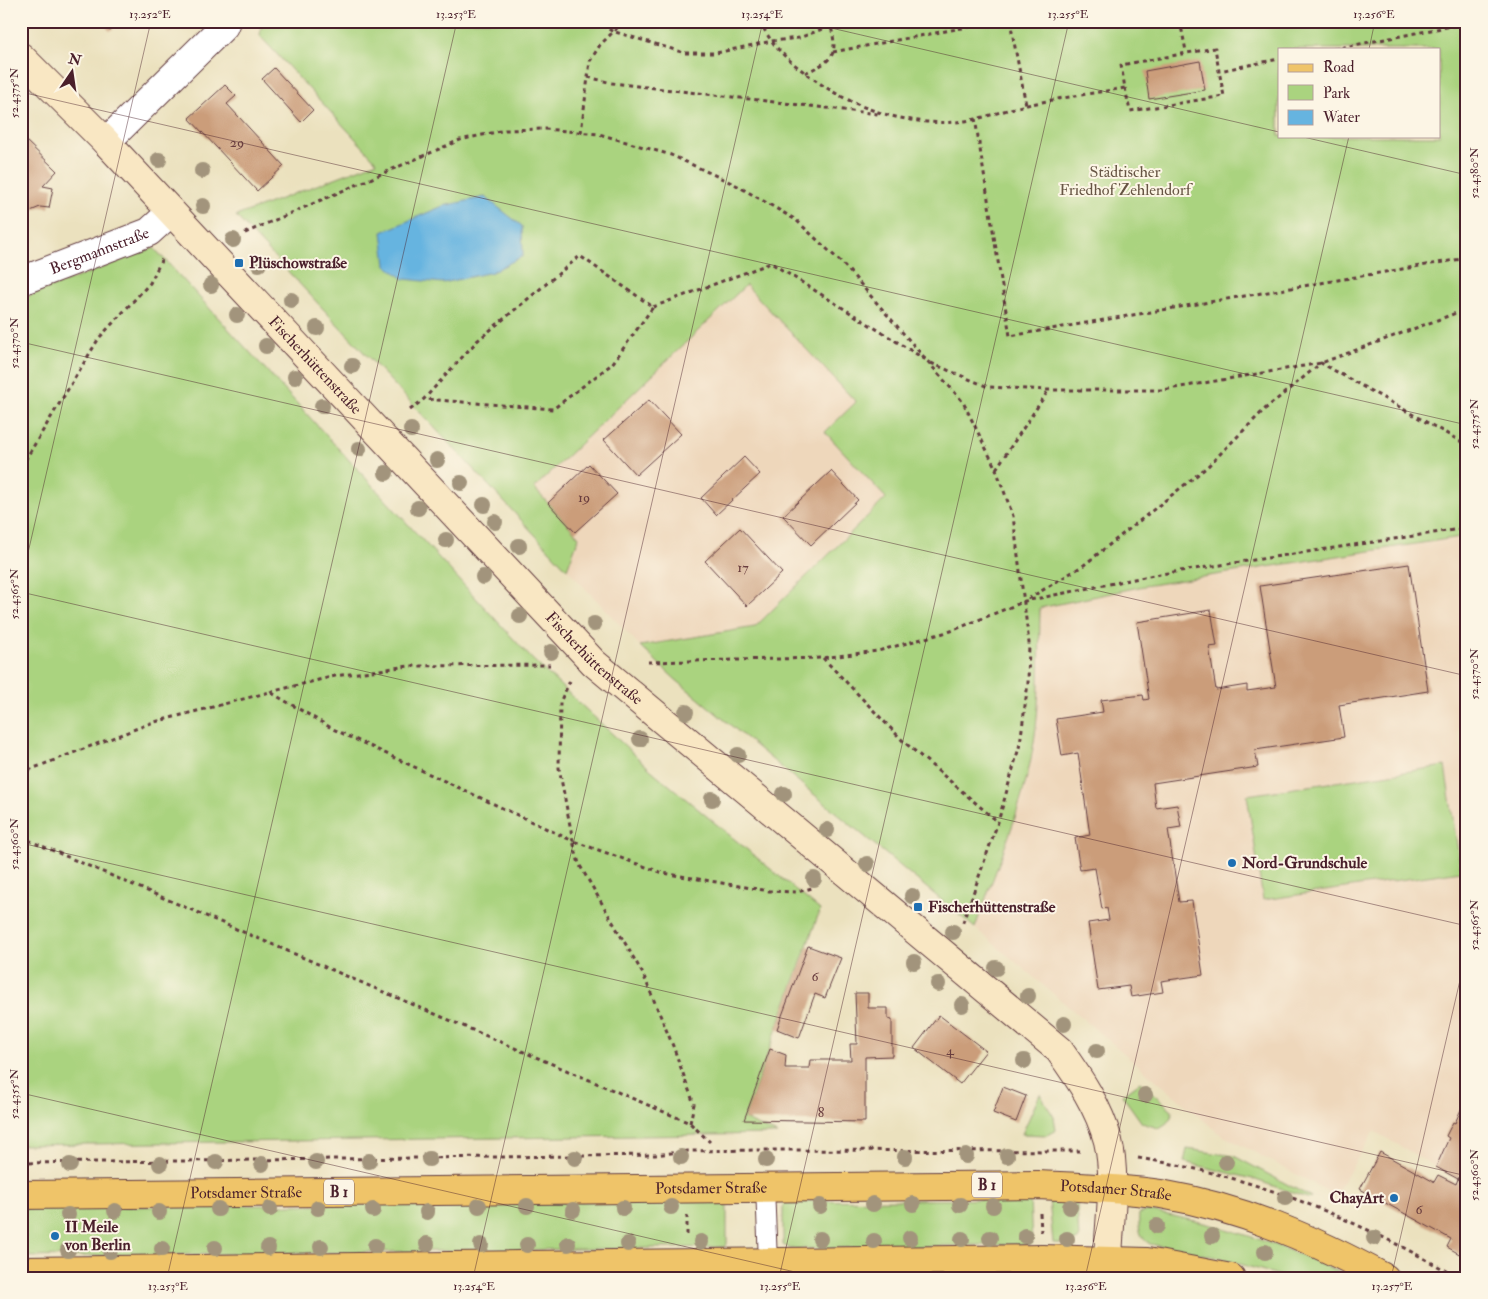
<svg xmlns="http://www.w3.org/2000/svg" width="1488" height="1299" font-family="'IM FELL Double Pica',serif">
<style>
.built{fill:#eed7bb}
.green{fill:#aad37f;stroke:#7a7955;fill-rule:evenodd}
.water{fill:#66b4e0;stroke:#586a86}
.building{fill:#cb9d7a}
.lines{fill:none;stroke-linecap:round;stroke-linejoin:round}
.lane-casing{stroke:#623c41;stroke-width:20}
.street-casing{stroke:#623c41;stroke-width:30}
.secondary-casing{stroke:#623c41;stroke-width:30}
.primary-casing{stroke:#623c41;stroke-width:30}
.path{stroke:#623c41;stroke-width:3;stroke-dasharray:4 4;stroke-linecap:butt}
.lane{stroke:#fff;stroke-width:18}
.street{stroke:#fff;stroke-width:28}
.secondary{stroke:#f9e7c3;stroke-width:28}
.primary{stroke:#efc469;stroke-width:28}
.tree{fill:#a2947b}
.ticks{fill:none;stroke:#4a1f2b;stroke-width:1;stroke-opacity:0.45}
.poi-dot{fill:#1f6fb2;stroke:#fcf5e5;stroke-width:2}
.labels{text-anchor:middle;dominant-baseline:central;stroke-width:4;stroke-linejoin:round;paint-order:stroke}
.number-label{font-size:14px;fill:#6a3e3f}
.shield{fill:#fcf5e5;stroke:#7f5f63;stroke-width:1}
.shield-label{font-size:15px;font-weight:bold;fill:#4a1f2b}
.park-label{font-size:16px;fill:#675544;stroke:#fcf5e5}
.street-label{font-size:16px;fill:#4a1f2b;stroke:#fcf5e5}
.poi-label{font-size:16px;font-weight:bold;fill:#4a1f2b;stroke:#fcf5e5;text-anchor:start}
.neatline{fill:none;stroke:#4a1f2b;stroke-width:2}
.ticks-label{font-size:12px;text-anchor:middle;fill:#4a1f2b}
</style>
<rect width="100%" height="100%" fill="#fcf5e5"/>
<filter id="ink" filterUnits="userSpaceOnUse"><feTurbulence type="fractalNoise" baseFrequency=".02" numOctaves="2"/><feDisplacementMap in="SourceGraphic" scale="10" xChannelSelector="R" yChannelSelector="G"/><feConvolveMatrix kernelMatrix="1 2 1 2 8 2 1 2 1" color-interpolation-filters="sRGB"/></filter>
<filter id="wash" filterUnits="userSpaceOnUse"><feTurbulence type="fractalNoise" baseFrequency=".0096" numOctaves="4" result="noise"/><feDisplacementMap in="SourceGraphic" scale="20" xChannelSelector="R" yChannelSelector="G"/><feGaussianBlur stdDeviation="1.12" result="paint"/><feColorMatrix in="noise" values="0 0 0 0 0 0 0 0 0 0 0 0 0 0 0 0 0 1.4 0 .05"/><feComposite in="paint" operator="in"/></filter>
<g filter="url(#wash)">
<rect width="100%" height="100%" fill="#ebe1be"/>
<path class="built" d="M746,285L856,402L826,433L886,498L755,627L640,646L567,569L579,537L534,488Z
M1467,536V725L1458,727L1467,789V1096L1455,1123L1453,1122L1446,1136L1449,1138L1436,1167L1374,1131L1335,1195L1220,1134L975,928L1020,798L1034,743L1038,696L1039,608L1144,586Z"/>
<path class="green" d="M262,21H1467V536L1144,586L1040,608C1039,652 1041,698 1034,742C1024,806 996,868 975,928L675,679L640,646L755,627L886,498L825,432L856,402L746,285L534,488L579,537L567,569L236,216L377,162L260,36ZM1279,49H1439V136H1279Z
M154,248L532,659L651,770L820,910L744,1119L777,1134L21,1145V299Z
M1467,587V634L1460,588Z
M1445,766L1461,871L1263,900L1247,795Z
M1140,1082L1172,1110C1173,1119 1166,1125 1158,1128L1142,1123L1122,1095Z
M1040,1094L1054,1117L1056,1130L1047,1135L1022,1134Z
M1187,1149L1234,1156L1311,1197L1310,1199L1253,1179L1184,1162Z
M1030,1199L1032,1244L791,1249L783,1245V1205L786,1201Z
M720,1200L727,1202V1244L724,1247L21,1257V1208Z
M1049,1200L1077,1204L1079,1239L1071,1244L1053,1243Z
M1146,1211C1218,1223 1285,1245 1351,1278H1288L1216,1257L1150,1244C1139,1238 1138,1226 1139,1214Z"/>
<path class="water" d="M485,197L522,226L523,256L492,272L443,283L404,279L386,265L382,232L443,206Z"/>
<g id="blocks">
<path class="building" d="M101,21H120L110,31Z
M1200,61L1205,90L1149,99L1145,71Z
M274,68L313,110L301,122L262,79Z
M225,85L236,96L227,104L284,166L257,191L189,118Z
M21,136L57,171L43,186L53,188L49,208L40,207L21,215Z
M649,400L681,434L636,475L604,440Z
M744,457L760,474L716,515L701,498Z
M589,464L617,494L575,532L548,503Z
M831,471L858,500L811,545L783,516Z
M740,528L782,573L747,606L705,561Z
M1409,564L1428,691L1339,705L1344,737L1255,750L1258,767L1153,783L1156,808L1177,805L1181,827L1168,829L1179,902L1192,901L1203,975L1161,981L1163,992L1131,997L1129,986L1098,990L1088,923L1109,920L1107,908L1102,909L1095,868L1080,870L1075,838L1090,835L1078,753L1062,756L1056,719L1103,712L1101,700L1143,695L1144,700L1149,699L1137,622L1211,610L1217,646L1209,647L1216,690L1247,685V691L1276,687L1260,586Z
M808,946L841,958L825,998L815,994L799,1038L777,1029Z
M855,993H868V1008H888V1019L892,1020V1056L865,1057V1122L744,1120L770,1049L786,1055L785,1068H809L810,1060H851L850,1044H857Z
M939,1015L986,1051L960,1084L914,1048Z
M1003,1087L1026,1096L1016,1122L993,1113Z
M1467,1096V1164L1458,1179L1436,1167L1449,1138L1446,1136L1453,1122L1455,1123Z
M1380,1152L1434,1182L1438,1175L1456,1184L1458,1179L1467,1184V1249L1463,1256L1447,1247L1451,1239L1360,1189Z"/>
</g>
</g>
<g filter="url(#ink)">
<use href="#blocks" fill-opacity="0" stroke="#623c41" stroke-width="1"/>
<g class="lines">
<g class="lane-casing">
<path id="lane" d="M765,1187L768,1262"/>
</g>
<g class="street-casing">
<g id="street">
<path d="M106,142L224,26L226,21"/>
<path id="s1" d="M21,281L149,232L171,212"/>
</g>
</g>
<g class="secondary-casing">
<g id="secondary">
<path id="s2" d="M21,57L106,142L594,663L1059,1050C1079,1078 1099,1107 1108,1141C1117,1179 1109,1221 1108,1260"/>
</g>
</g>
<g class="primary-casing">
<g id="primary">
<path id="s3" d="M21,1195L1039,1185C1080,1187 1121,1188 1161,1194C1242,1208 1313,1239 1385,1278"/>
<path d="M21,1271L1042,1259L1147,1262L1231,1278"/>
</g>
</g>
<path class="path" d="M595,21L612,31L685,53H716L772,41L799,38L843,21
M760,21C773,49 790,62 814,79C855,110 913,128 965,121C986,118 1006,109 1027,105C1060,98 1093,93 1125,88L1121,65L1215,48L1219,71L1279,59
M1010,21L1026,105
M1180,21L1186,51
M1334,49L1467,23
M833,52L1000,21
M805,73C831,61 839,57 831,27
M588,77L612,83L878,114
M1125,88L1130,111L1224,96L1219,71
M975,118L1010,336L1467,258
M581,133L590,61L600,45L624,21
M245,233L460,140L505,130L545,129L599,134L671,155L736,185L796,220L843,264L963,402L996,469L1013,516L1029,643L1028,683L1020,744L998,822L962,925
M653,307L771,263L926,360
M931,363L988,387L1048,390H1163L1321,363L1467,309
M410,410L424,399L477,341L580,256L653,307L612,364L553,409L424,399
M21,467L99,338L150,283L163,257
M996,469L1048,391
M1028,599L1084,565L1207,467L1265,409L1321,363L1467,445
M823,658L903,741L998,822
M648,662L822,658L878,651L951,631L1025,601L1154,575L1467,528
M270,692L335,676L409,666L550,665
M21,773L151,723L270,692L333,729L573,841L559,768L560,702L570,681
M21,837L690,1123L710,1142
M690,1123L694,1104L673,1046L643,974L579,864L573,841L663,873L769,891L797,892L812,888
M1138,1158C1257,1176 1356,1219 1459,1278
M21,1163L655,1155L688,1151L761,1150L1080,1151
M1040,1213L1041,1232
M687,1235V1216"/>
<use href="#lane" class="lane"/>
<use href="#street" class="street"/>
<use href="#secondary" class="secondary"/>
<use href="#primary" class="primary"/>
</g>
<g class="tree">
<circle cx="159" cy="160" r="8"/>
<circle cx="202" cy="171" r="8"/>
<circle cx="203" cy="206" r="8"/>
<circle cx="233" cy="240" r="8"/>
<circle cx="259" cy="264" r="8"/>
<circle cx="211" cy="285" r="8"/>
<circle cx="291" cy="300" r="8"/>
<circle cx="237" cy="315" r="8"/>
<circle cx="317" cy="328" r="8"/>
<circle cx="266" cy="346" r="8"/>
<circle cx="352" cy="366" r="8"/>
<circle cx="295" cy="377" r="8"/>
<circle cx="322" cy="406" r="8"/>
<circle cx="411" cy="430" r="8"/>
<circle cx="359" cy="449" r="8"/>
<circle cx="437" cy="460" r="8"/>
<circle cx="386" cy="473" r="8"/>
<circle cx="461" cy="483" r="8"/>
<circle cx="484" cy="505" r="8"/>
<circle cx="418" cy="508" r="8"/>
<circle cx="495" cy="522" r="8"/>
<circle cx="446" cy="540" r="8"/>
<circle cx="519" cy="546" r="8"/>
<circle cx="483" cy="577" r="8"/>
<circle cx="520" cy="616" r="8"/>
<circle cx="594" cy="624" r="8"/>
<circle cx="551" cy="652" r="8"/>
<circle cx="686" cy="712" r="8"/>
<circle cx="640" cy="739" r="8"/>
<circle cx="738" cy="755" r="8"/>
<circle cx="784" cy="794" r="8"/>
<circle cx="712" cy="799" r="8"/>
<circle cx="827" cy="830" r="8"/>
<circle cx="867" cy="864" r="8"/>
<circle cx="814" cy="879" r="8"/>
<circle cx="912" cy="896" r="8"/>
<circle cx="953" cy="932" r="8"/>
<circle cx="914" cy="962" r="8"/>
<circle cx="996" cy="968" r="8"/>
<circle cx="938" cy="984" r="8"/>
<circle cx="1028" cy="996" r="8"/>
<circle cx="962" cy="1005" r="8"/>
<circle cx="1064" cy="1024" r="8"/>
<circle cx="1097" cy="1051" r="8"/>
<circle cx="1024" cy="1061" r="8"/>
<circle cx="1145" cy="1095" r="8"/>
<circle cx="966" cy="1156" r="8"/>
<circle cx="1007" cy="1156" r="8"/>
<circle cx="681" cy="1157" r="8"/>
<circle cx="905" cy="1157" r="8"/>
<circle cx="575" cy="1158" r="8"/>
<circle cx="429" cy="1159" r="8"/>
<circle cx="766" cy="1160" r="8"/>
<circle cx="369" cy="1161" r="8"/>
<circle cx="216" cy="1162" r="8"/>
<circle cx="316" cy="1162" r="8"/>
<circle cx="1226" cy="1162" r="8"/>
<circle cx="160" cy="1164" r="8"/>
<circle cx="262" cy="1164" r="8"/>
<circle cx="70" cy="1165" r="8"/>
<circle cx="1285" cy="1198" r="8"/>
<circle cx="873" cy="1204" r="8"/>
<circle cx="913" cy="1204" r="8"/>
<circle cx="960" cy="1205" r="8"/>
<circle cx="479" cy="1206" r="8"/>
<circle cx="527" cy="1206" r="8"/>
<circle cx="820" cy="1206" r="8"/>
<circle cx="993" cy="1206" r="8"/>
<circle cx="671" cy="1207" r="8"/>
<circle cx="1070" cy="1207" r="8"/>
<circle cx="318" cy="1208" r="8"/>
<circle cx="623" cy="1208" r="8"/>
<circle cx="218" cy="1209" r="8"/>
<circle cx="270" cy="1209" r="8"/>
<circle cx="373" cy="1210" r="8"/>
<circle cx="573" cy="1210" r="8"/>
<circle cx="115" cy="1211" r="8"/>
<circle cx="159" cy="1212" r="8"/>
<circle cx="427" cy="1212" r="8"/>
<circle cx="68" cy="1215" r="8"/>
<circle cx="1157" cy="1226" r="8"/>
<circle cx="1025" cy="1236" r="8"/>
<circle cx="1212" cy="1236" r="8"/>
<circle cx="910" cy="1238" r="8"/>
<circle cx="990" cy="1238" r="8"/>
<circle cx="1374" cy="1238" r="8"/>
<circle cx="820" cy="1239" r="8"/>
<circle cx="962" cy="1239" r="8"/>
<circle cx="1067" cy="1239" r="8"/>
<circle cx="874" cy="1241" r="8"/>
<circle cx="701" cy="1242" r="8"/>
<circle cx="427" cy="1244" r="8"/>
<circle cx="568" cy="1244" r="8"/>
<circle cx="628" cy="1244" r="8"/>
<circle cx="481" cy="1245" r="8"/>
<circle cx="527" cy="1245" r="8"/>
<circle cx="375" cy="1246" r="8"/>
<circle cx="321" cy="1247" r="8"/>
<circle cx="215" cy="1248" r="8"/>
<circle cx="268" cy="1248" r="8"/>
<circle cx="162" cy="1249" r="8"/>
<circle cx="68" cy="1250" r="8"/>
<circle cx="110" cy="1251" r="8"/>
<circle cx="1265" cy="1252" r="8"/>
</g>
</g>
<path class="ticks" d="M801,21L1279,132M1369,49L1375,21M21,92L1467,425M1299,136L1467,175M21,342L1467,676M21,583L151,21M21,592L1467,926M21,843L1467,1176M21,1093L821,1278M167,1278L457,21M473,1278L763,21M779,1278L1069,21M1085,1278L1349,136M1391,1278L1467,950"/>
<g class="poi-dot">
<rect x="234" y="258" width="10" height="10" rx="2.5"/>
<circle cx="1232" cy="863" r="5"/>
<rect x="913" y="902" width="10" height="10" rx="2.5"/>
<circle cx="1394" cy="1198" r="5"/>
<circle cx="55" cy="1236" r="5"/>
</g>
<g class="labels">
<g class="number-label">
<text x="237" y="142">29</text>
<text x="584" y="497">19</text>
<text x="743" y="567">17</text>
<text x="815" y="976">6</text>
<text x="950" y="1050">4</text>
<text x="821" y="1112">8</text>
<text x="1419" y="1209">6</text>
</g>
<g class="shield">
<rect x="972" y="1172.5" width="30" height="25" rx="4"/>
<rect x="324" y="1179.5" width="30" height="25" rx="4"/>
</g>
<g class="shield-label">
<text x="987" y="1185">B 1</text>
<text x="339" y="1192">B 1</text>
</g>
<g class="park-label">
<text x="1125" y="172">Städtischer<tspan x="1125" dy="18">Friedhof Zehlendorf</tspan></text>
</g>
<g class="street-label">
<text stroke="none"><textPath href="#s1" startOffset="84">Bergmannstraße</textPath></text>
<text stroke="none"><textPath href="#s2" startOffset="426">Fischerhüttenstraße</textPath></text>
<text stroke="none"><textPath href="#s2" startOffset="831">Fischerhüttenstraße</textPath></text>
<text stroke="none"><textPath href="#s3" startOffset="690">Potsdamer Straße</textPath></text>
<text stroke="none"><textPath href="#s3" startOffset="225">Potsdamer Straße</textPath></text>
<text stroke="none"><textPath href="#s3" startOffset="1095">Potsdamer Straße</textPath></text>
</g>
<g class="poi-label">
<text x="249" y="263">Plüschowstraße</text>
<text x="1242" y="863">Nord-Grundschule</text>
<text x="928" y="907">Fischerhüttenstraße</text>
<text x="1384" y="1198" text-anchor="end">ChayArt</text>
<text x="65" y="1227">II Meile<tspan x="65" dy="18">von Berlin</tspan></text>
</g>
</g>
<rect width="1488" height="1299" fill="none" stroke="#fcf5e5" stroke-width="55"/>
<rect x="1278" y="48" width="162" height="90" fill="#fcf5e5" stroke="#b59f9b"/>
<rect x="1288" y="64" width="25" height="8" fill="#efc469" stroke="#b59f9b"/>
<text x="1323" y="72" font-size="15" fill="#4a1f2b">Road</text>
<rect x="1288" y="85" width="25" height="15" fill="#aad37f" stroke="#b59f9b"/>
<text x="1323" y="98" font-size="15" fill="#4a1f2b">Park</text>
<rect x="1288" y="110" width="25" height="15" fill="#66b4e0" stroke="#b59f9b"/>
<text x="1323" y="122" font-size="15" fill="#4a1f2b">Water</text>
<g transform="translate(72 72) rotate(13)" stroke="#fcf5e5" stroke-width="4" paint-order="stroke">
<path d="M0-4L9 19L0 12L-9 19Z" fill="#4a1f2b"/>
<text y="-8" font-size="14" font-weight="bold" text-anchor="middle" fill="#4a1f2b">N</text>
</g>
<rect x="28" y="28" width="1432" height="1244" class="neatline"/>
<g class="ticks-label">
<text x="150" y="18">13.252°E</text>
<text x="456" y="18">13.253°E</text>
<text x="762" y="18">13.254°E</text>
<text x="1068" y="18">13.255°E</text>
<text x="1374" y="18">13.256°E</text>
<text transform="translate(14 93) rotate(-90)" y="4">52.4375°N</text>
<text transform="translate(1474 173) rotate(-90)" y="4">52.4380°N</text>
<text transform="translate(14 343) rotate(-90)" y="4">52.4370°N</text>
<text transform="translate(1474 424) rotate(-90)" y="4">52.4375°N</text>
<text transform="translate(14 594) rotate(-90)" y="4">52.4365°N</text>
<text transform="translate(1474 674) rotate(-90)" y="4">52.4370°N</text>
<text transform="translate(14 844) rotate(-90)" y="4">52.4360°N</text>
<text transform="translate(1474 925) rotate(-90)" y="4">52.4365°N</text>
<text transform="translate(14 1094) rotate(-90)" y="4">52.4355°N</text>
<text transform="translate(1474 1175) rotate(-90)" y="4">52.4360°N</text>
<text x="168" y="1290">13.253°E</text>
<text x="474" y="1290">13.254°E</text>
<text x="780" y="1290">13.255°E</text>
<text x="1086" y="1290">13.256°E</text>
<text x="1392" y="1290">13.257°E</text>
</g>
</svg>
